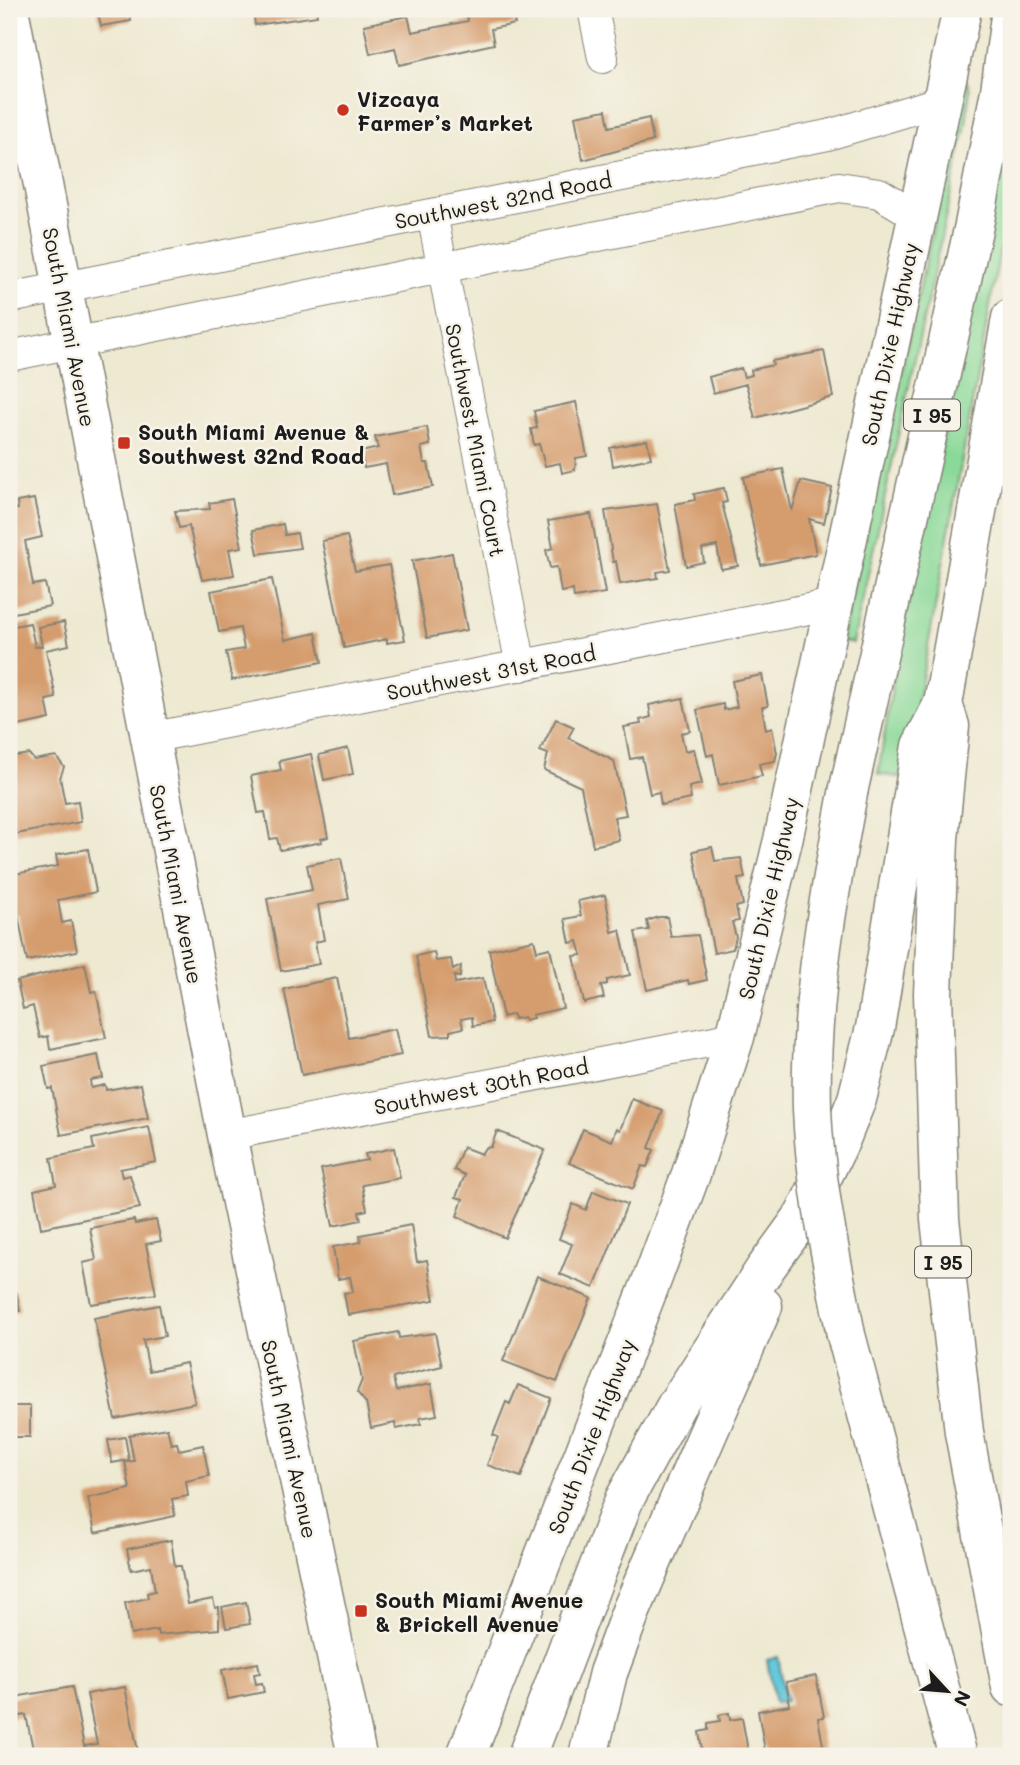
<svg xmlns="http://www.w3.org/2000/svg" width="1020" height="1765" font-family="Mali,sans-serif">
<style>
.green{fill:#89d998;stroke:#527a5a;stroke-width:2}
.water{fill:#5ec7da;stroke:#3d727b;stroke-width:2}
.building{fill:#d59d6e}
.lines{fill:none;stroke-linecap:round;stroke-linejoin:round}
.minor-casing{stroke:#858276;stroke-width:32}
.secondary-casing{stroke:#858276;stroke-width:41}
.primary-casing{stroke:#858276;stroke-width:41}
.trunk-casing{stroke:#858276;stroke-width:41}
.motorway-casing{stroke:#858276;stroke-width:41}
.minor{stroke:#fff;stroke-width:30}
.secondary{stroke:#fff;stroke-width:38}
.primary{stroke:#fff;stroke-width:38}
.trunk{stroke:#fff;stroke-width:38}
.motorway{stroke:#fff;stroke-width:38}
.motorway-bridge-casing{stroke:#858276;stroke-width:41;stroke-linecap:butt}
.motorway-bridge{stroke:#fff;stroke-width:38}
.poi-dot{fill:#c8321e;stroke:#f7f3e8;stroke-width:2.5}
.labels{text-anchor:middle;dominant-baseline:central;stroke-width:5;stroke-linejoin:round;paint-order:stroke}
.shield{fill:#f7f3e8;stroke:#5e5c59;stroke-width:2}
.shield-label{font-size:19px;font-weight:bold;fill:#1c1c1c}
.poi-label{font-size:21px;font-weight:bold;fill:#1c1c1c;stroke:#f7f3e8;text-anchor:start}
.street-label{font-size:21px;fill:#1c1c1c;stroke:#f7f3e8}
</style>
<rect width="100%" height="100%" fill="#f7f3e8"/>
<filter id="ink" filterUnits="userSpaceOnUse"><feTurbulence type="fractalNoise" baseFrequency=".0143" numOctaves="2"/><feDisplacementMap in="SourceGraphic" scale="14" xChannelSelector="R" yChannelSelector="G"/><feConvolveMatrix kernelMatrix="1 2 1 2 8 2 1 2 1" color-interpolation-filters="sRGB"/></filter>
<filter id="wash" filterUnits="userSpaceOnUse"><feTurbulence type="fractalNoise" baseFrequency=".00686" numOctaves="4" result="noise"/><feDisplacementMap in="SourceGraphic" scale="28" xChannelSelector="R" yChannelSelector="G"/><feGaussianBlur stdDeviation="1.57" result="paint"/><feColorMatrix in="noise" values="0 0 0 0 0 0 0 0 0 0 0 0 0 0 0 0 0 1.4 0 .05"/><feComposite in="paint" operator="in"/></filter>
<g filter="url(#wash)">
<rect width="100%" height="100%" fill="#eee9d1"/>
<path class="green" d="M966,80L970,89L966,124L853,643L841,641Z
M1011,119V190L904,778L878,774L897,657Z"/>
<path class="water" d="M778,1657L786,1701L775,1703L767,1660Z"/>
<g id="blocks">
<path class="building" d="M97,9H129L131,21L101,26Z
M253,9H316L317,16L255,25Z
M465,9H512L515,24L491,29L494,44L399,65L395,48L370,54L364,25L408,16L412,32L468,21Z
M531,9H548L549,11L532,15Z
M606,110L609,127L649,118L653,141L583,160L575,116Z
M824,351L833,397L755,418L746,384L713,393L709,377L741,368L744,377L752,375L751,370L773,365L772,361Z
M576,402L587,456L576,458L575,470L562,473L560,463L545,466L539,444L534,445L531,429L537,428L534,411Z
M427,427L430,445L421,447L424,463H428L433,487L392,495L386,464L364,468L361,452L378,448L375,437Z
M647,440L651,458L613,466L610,448Z
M783,469L792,511L801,481L832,488L824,523L809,519L816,554L761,565L743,477Z
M724,488L727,502L722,503L738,566L721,569L717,546L702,549L704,562L686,566L675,504L695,500L694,494Z
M34,499L42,537L25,541L33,585L45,583L50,606L9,614V511L18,509L17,502Z
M232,499L242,547L229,549L234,575L202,580L189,526L179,528L175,511L210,509L209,503Z
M657,504L670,570L657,572L658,578L620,584L616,561L613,562L605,511Z
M591,514L605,593L574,598L573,590L561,592L557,567L550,568L546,550L553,548L548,521Z
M283,524L285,535L297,533L300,548L258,554L253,530Z
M347,536L355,571L389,565L405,640L387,643V639L344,648L322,541Z
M452,553L467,630L427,638L412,561Z
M272,579L285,640L316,633L322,662L232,680L226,652L244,649L240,628L219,632L211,591Z
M64,622L69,645L46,650L56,698L46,700L50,719L9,728V627L30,623L35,647L42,646L38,627Z
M762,675L768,706L762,707L766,730L772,728L777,753L775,761L759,764L762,776L719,785L713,754L707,756L697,710L723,704L724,710L737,707L732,681Z
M683,698L690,731L681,733L685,751L694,749L702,784L689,787L691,799L661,805L659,792L650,794L642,757L630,759L624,727L641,724L640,720L651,717L649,705Z
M556,719L574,727L568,738L614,761L626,815L614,817L619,840L593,846L581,787L544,770L548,754L540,751Z
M348,748L353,774L324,780L319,755Z
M29,754L34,760L56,756L64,767L60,778L65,803L78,801L81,822L16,834L12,813L9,814V776L12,775L9,757Z
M311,754L328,837L321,839L322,842L280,850L277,838L270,839L265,812L258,813L251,776L281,770L279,761Z
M712,847L715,861L741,858L745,878L738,879L743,905L736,907L739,921L732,922L736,937L733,949L714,953L693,851Z
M88,849L96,892L58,900L62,923L71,921L77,951L27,961L18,915L9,916V875L58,866L56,855Z
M341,858L349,899L318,905L324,940L315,942L319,964L281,971L267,899L312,890L307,865Z
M605,895L612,932L620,930L630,975L607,980V984L601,986L604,998L584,1003L574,956L582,955L578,941L570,943L565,919L581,916L578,901Z
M659,917H667L671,937L698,935L707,980L689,984L688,980L647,990L635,932L649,930L647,921Z
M534,940L537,951L550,948L563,1008L532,1015L533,1018L525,1020L524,1017L514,1019L513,1014L503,1017L489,950Z
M434,952L436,961L451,959L453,970L461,966L460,977L454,976L455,983L483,978L492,1022L473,1026L472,1017L461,1019L463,1028L450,1031V1035L432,1036L416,956Z
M85,964L91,992L96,991L106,1038L50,1049L48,1036L40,1038L33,1006L23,1009L17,981Z
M337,978L349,1038L395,1029L401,1055L302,1075L284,989Z
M98,1055L103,1078L90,1080L91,1088L105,1085L106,1090L141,1084L148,1118L61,1135L52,1088L48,1089L43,1066Z
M632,1099L663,1111L649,1148L654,1150L647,1167L642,1166L633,1189L569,1163L583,1129L612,1141L617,1128L620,1130Z
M149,1127L156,1162L120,1169L122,1177L130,1175L140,1208L41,1228L34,1190L56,1185L51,1158L94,1149L92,1139Z
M497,1131L545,1150L505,1238L457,1216L463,1199L456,1197L465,1175L454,1170L463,1147L481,1154L485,1148L491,1147Z
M394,1148L400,1178L362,1185L367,1210L359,1212L361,1220L333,1226L321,1169L367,1160L365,1154Z
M593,1191L627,1204L594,1288L560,1274L572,1244L559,1239L573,1204L586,1210Z
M134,1220L135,1224L156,1220L161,1241L146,1244L156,1294L91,1304L83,1263L96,1260L90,1228Z
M411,1225L417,1262L427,1260L434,1300L348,1315L344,1293L353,1292L350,1277L338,1279L333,1247L361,1242L360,1235Z
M537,1276L591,1298L557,1382L503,1361Z
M16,1291L20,1311L9,1313V1292Z
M159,1305L165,1336L143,1340L149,1371L186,1363L195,1403L115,1419L94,1318Z
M398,1332L399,1338L435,1333L442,1366L393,1378L396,1391L431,1384L437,1415L420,1418L421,1424L396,1429L395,1423L371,1428L366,1403L357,1392L362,1380L354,1341Z
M518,1385L551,1398L521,1477L487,1465L498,1437L493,1435L506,1402L510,1404Z
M9,1406H30V1437H9Z
M167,1428L171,1444L177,1443L179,1450L203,1445L209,1476L186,1481L188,1496L172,1499L175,1516L95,1533L88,1498L130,1489L125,1462L134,1461L129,1435Z
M125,1437L129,1460L112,1463L108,1440Z
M171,1540L175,1566H181L188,1604L213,1599L215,1608L219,1607V1629L158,1635L157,1630L131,1635L125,1603L148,1598L147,1593L155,1591L151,1566L131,1570L127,1549Z
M246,1602L250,1624L226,1628L222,1607Z
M258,1663L260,1673L254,1674L256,1684L262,1683L264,1692L228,1699L222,1670Z
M816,1676L824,1717L818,1718L825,1756H766L758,1711L790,1705L786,1682Z
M72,1687L84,1746L97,1744L87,1694L125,1687L139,1756H28L34,1754L26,1715L9,1718V1698Z
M729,1713L730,1720L742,1718L749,1756H703L699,1732L708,1730V1723L720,1721L719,1715Z"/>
</g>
</g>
<g filter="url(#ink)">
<use href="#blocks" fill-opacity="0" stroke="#858276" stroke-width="2"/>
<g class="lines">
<g class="minor-casing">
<path id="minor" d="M593,9L603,58
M432,214L521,666
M9,298L828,135L942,101
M9,356L839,187L879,193L917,216
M149,738L834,604
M227,1135L735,1037"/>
</g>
<g class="secondary-casing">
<path id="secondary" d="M9,9L227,1135L357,1756"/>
</g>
<g class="primary-casing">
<path id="primary" d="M466,1756L653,1277L691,1174L735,1037L783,840L962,9
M527,1756L624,1500L677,1404L765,1269L804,1215L841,1139L857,1099L875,1028L921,746L943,704
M588,1756L608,1673L631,1611L763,1306"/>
</g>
<g class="trunk-casing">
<path id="trunk" d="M943,704L1011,318"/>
</g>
<g class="motorway-casing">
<path id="motorway" d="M943,704L950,726L939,839L933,994L940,1219L964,1432L1011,1687
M849,788L974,225L1000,91L1011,9
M846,1335L958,1756"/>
</g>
<use href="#minor" class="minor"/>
<use href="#secondary" class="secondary"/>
<use href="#primary" class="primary"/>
<use href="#trunk" class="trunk"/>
<use href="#motorway" class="motorway"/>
<g class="motorway-bridge-casing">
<path id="motorway-bridge" d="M846,1335C832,1261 815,1185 812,1109C809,1000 829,894 849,788"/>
</g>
<use href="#motorway-bridge" class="motorway-bridge"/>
</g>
</g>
<g class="poi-dot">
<circle cx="343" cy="110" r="7"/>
<rect x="117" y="436" width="14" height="14" rx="3.5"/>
<rect x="354" y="1604" width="14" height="14" rx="3.5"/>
</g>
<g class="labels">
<g class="shield">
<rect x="904" y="399.5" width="56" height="31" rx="5"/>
<rect x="915" y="1246.5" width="56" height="31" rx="5"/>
</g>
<g class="shield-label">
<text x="932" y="415">I 95</text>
<text x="943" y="1262">I 95</text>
</g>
<g class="poi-label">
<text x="357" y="98">Vizcaya<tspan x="357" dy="24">Farmer’s Market</tspan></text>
<text x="138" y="431">South Miami Avenue &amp;<tspan x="138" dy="24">Southwest 32nd Road</tspan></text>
<text x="375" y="1599">South Miami Avenue<tspan x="375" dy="24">&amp; Brickell Avenue</tspan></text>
</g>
<g class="street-label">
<text transform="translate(503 200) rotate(-11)">Southwest 32nd Road</text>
<text transform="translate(70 327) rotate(79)">South Miami Avenue</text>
<text transform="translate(889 344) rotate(-78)">South Dixie Highway</text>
<text transform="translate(476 440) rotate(79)">Southwest Miami Court</text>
<text transform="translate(491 672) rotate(-11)">Southwest 31st Road</text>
<text transform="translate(177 884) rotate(79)">South Miami Avenue</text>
<text transform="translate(768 898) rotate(-77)">South Dixie Highway</text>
<text transform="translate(481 1086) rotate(-11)">Southwest 30th Road</text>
<text transform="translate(591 1436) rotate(-69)">South Dixie Highway</text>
<text transform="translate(290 1439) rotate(78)">South Miami Avenue</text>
</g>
</g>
<rect width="1020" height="1765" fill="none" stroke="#f7f3e8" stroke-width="35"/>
<g transform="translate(947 1691) rotate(116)" stroke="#f7f3e8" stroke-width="5" paint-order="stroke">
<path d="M0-5L12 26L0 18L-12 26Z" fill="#1c1c1c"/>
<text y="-10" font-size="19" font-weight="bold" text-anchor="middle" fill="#1c1c1c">N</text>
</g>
</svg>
